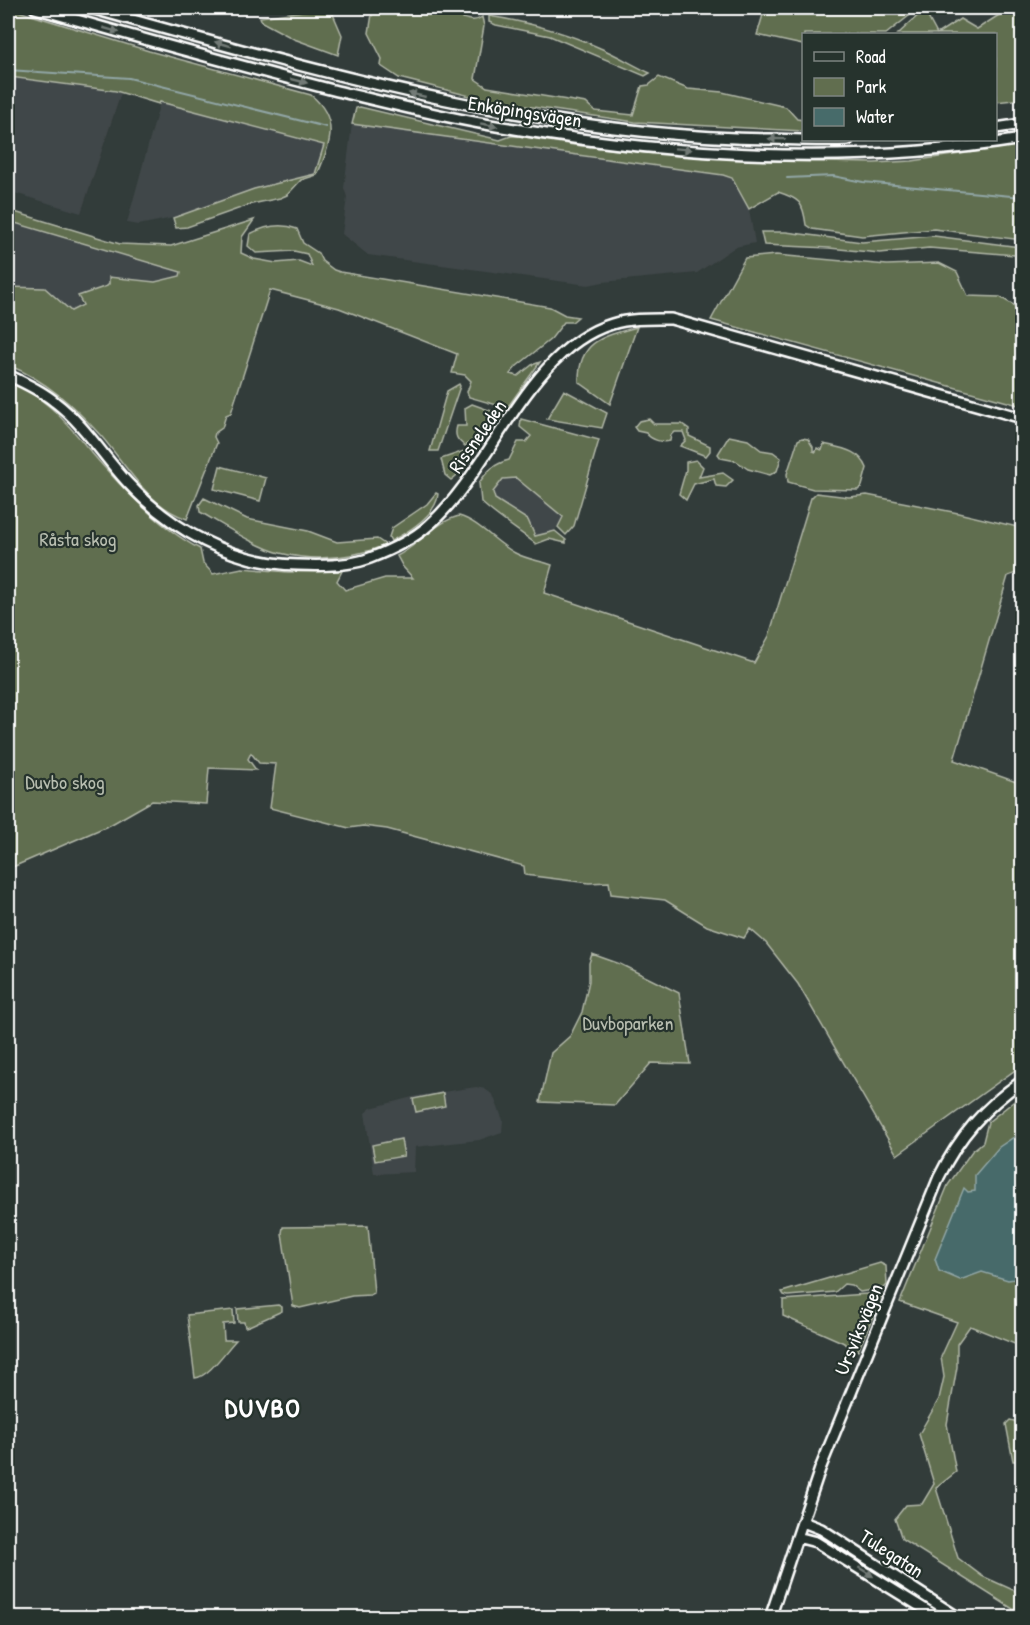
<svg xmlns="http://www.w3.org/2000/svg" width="1030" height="1625" font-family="'Patrick Hand',sans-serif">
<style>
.built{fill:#404749}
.green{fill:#616e4f;stroke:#b0b6a7;stroke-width:1.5}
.water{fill:#476b6a;stroke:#91a6a6;stroke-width:1.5}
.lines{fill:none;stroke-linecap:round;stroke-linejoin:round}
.stream{stroke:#91a6a6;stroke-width:2}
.secondary-casing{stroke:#fff;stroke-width:14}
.secondary{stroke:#26332d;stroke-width:9}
.oneway{fill:#727a76}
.labels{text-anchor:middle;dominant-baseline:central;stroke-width:4.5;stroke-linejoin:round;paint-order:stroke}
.street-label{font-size:20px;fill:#fff;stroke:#26332d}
.park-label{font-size:20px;fill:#b8beb0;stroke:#26332d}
.district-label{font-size:26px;font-weight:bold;letter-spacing:1.5px;fill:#fff;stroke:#26332d}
</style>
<rect width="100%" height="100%" fill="#323c3a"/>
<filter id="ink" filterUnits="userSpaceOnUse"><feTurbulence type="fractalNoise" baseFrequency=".0167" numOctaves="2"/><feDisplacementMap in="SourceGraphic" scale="12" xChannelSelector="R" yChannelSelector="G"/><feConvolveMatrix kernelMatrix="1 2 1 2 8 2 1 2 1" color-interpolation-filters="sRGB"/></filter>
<g filter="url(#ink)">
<path class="built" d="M10,77L87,86L121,93L81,213L8,191V83Z
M160,102L324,145L315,174L254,189L183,216L138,225L127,223Z
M352,124L723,175L732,178L749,209L755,243L735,247L697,273L603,282L588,285L368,255L342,234L347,197L344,188Z
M8,221L181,272L180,276L165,283H118L77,296L83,310L64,318L8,292Z
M516,478L563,517L555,531L535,536L528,520L495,499L493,492L503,479Z
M476,1087L485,1089L493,1095L503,1120L502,1132L479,1140L415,1147L414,1172L374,1174L365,1113L371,1108L416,1096Z"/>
<path class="green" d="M8,8L149,51L311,95C340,119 331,144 317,175L301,180L287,195L280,198L252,204L187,227L176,228L173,218L254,189L315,174L324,145L160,102L159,104L116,91L10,77L8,83Z
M373,8L462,9L463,18C470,20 475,22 482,17L484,26L475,79L487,87L586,103L595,111L633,115L642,86L649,85L659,77L688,89L722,92L786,107L797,119L803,120V131L635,122L512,104L474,97L399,78L381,66L382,59L369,33Z
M765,8H919L886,34H804L803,45L757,35Z
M1010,8H1022V99L996,102V34H898L924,10L937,34L960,19L977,29Z
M318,9L333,14L342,35L338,55L294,39L262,22L260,17Z
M489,16C527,22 565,32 600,48C617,55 633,65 650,73L645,76L550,36L496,25L489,22Z
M360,107L500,140L511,136H519L574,145L645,153L774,161L874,163L912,161L1022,145V240L934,229L862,236L812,229L806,225C803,202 800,199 778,192L749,209L732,178L723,175L352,124L356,108Z
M8,210L120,244L171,246L254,220L242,237L241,253L254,259L276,263L299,261L312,266L307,254L294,251L256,253L248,246L250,234C265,226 282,223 297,229L303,243L318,253L322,261L334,270L340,272L550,307L565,315L578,317L572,322H564L551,339L517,366L510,374L518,376L532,365L540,362L507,408L469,397L467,392L471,381L465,375L452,373L457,354L339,308L270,290L231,413L226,415L222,428L215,433L214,437L217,443L187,519C148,506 127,466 102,437C75,407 46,380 8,365V287L45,288L71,311L83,305L78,296L107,286L109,284V277L155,282L180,276L181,272L8,221Z
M761,232H786L862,242L934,236L1020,247L1022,252L1015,255L929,248L880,253L829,248L764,245Z
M776,255L887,265L939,263L957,272L968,296L1000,297L1022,310V406L711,320L745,258Z
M637,327L610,404L579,382C578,341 603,336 637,327Z
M8,383C51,395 77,438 106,469C131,497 167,532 200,549L203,563L213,574L242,568L288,572L342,571L337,581L345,590L385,578H413L403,567L397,556C419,545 435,522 459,516C478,521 496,543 515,553C526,559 540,561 552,565L544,593L754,663L769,636L811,498L816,493L849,497L867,495L958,513L1022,528V571L1008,576L954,760L1022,784V1065L897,1155L798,984L766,943L750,929L744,938L707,926L665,900L611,894L609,882L589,883L525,875L524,866L387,829L363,826L349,828L270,808L276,764L259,763L251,753L248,759L256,770L209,768L206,804L152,801L110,825L8,869Z
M459,384L460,386L438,451H430L447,391Z
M564,390L607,413L602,428L547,419Z
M472,404L500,414L484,432L465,446C457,440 454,436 457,426H466L465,408Z
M521,419L599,440L574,526L566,535L558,527L563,517L516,478L503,479L493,492L495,499L528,520L535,536L555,531L566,540V543L549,539L536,544C518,530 497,517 481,502L479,483C488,470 494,464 509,460L518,442H526L531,436L520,427Z
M649,419L654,424H682L689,429V436L710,446V451L706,456L680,446L686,440L683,432H674L671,435L670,441C662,443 651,440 646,433L637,431L634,427L639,421Z
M729,436L748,440L761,450L773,452L781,458L777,471L770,475L748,469L736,461L721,458L718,454Z
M802,438L808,439L813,447V451L816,452L817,448L822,450L824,444C840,448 860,450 867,468L862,486L858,490L813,489L788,482L787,474L798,440Z
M470,449L456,476L451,480L445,475L441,459Z
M696,460L703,467L699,477L723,473L733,480L726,487L716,486L714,479L694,484L686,500L679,494L686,470V462Z
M220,466L266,478L260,501L214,489Z
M436,493L438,494C437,515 408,532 391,541L389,537L392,528L427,504Z
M204,498L247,519L308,531L337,542L377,539L386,545C352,558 315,562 280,553C256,547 222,524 200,512L199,505Z
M592,954L620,964L679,993L690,1064L651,1063L615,1105L540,1102L551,1053L570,1036L582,1012L589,981V963Z
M443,1093L445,1106L416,1112L413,1099Z
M1022,1095V1347L970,1326L957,1344V1367L947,1424L956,1472L936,1488L958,1558L982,1576L1022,1594V1617H1008L1013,1609L902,1539L895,1519L906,1505L922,1504L934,1484L919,1434L939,1399L944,1377L941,1357L957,1322L900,1302L948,1185L972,1151L983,1142L988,1122Z
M401,1139L404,1156L375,1161L372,1145Z
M368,1226L374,1293L370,1295L352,1296L300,1308L293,1306L282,1233L283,1227Z
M880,1263L886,1266L887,1285L884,1288L860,1292L851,1285L844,1284L835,1292L788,1296L784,1295L782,1292Z
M880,1293L882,1295L858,1351L842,1342L783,1316V1300Z
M278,1305L282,1307V1311L249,1326L245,1327L244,1322H238L237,1309Z
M233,1310L234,1323L223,1324L224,1340H236C226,1350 209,1377 195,1378L187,1315Z
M1010,1420L1022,1423V1505L1016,1477L1020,1461H1013L1006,1424Z"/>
<path class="water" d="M1022,1135V1278L1008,1280L982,1272L960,1280L939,1271L935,1259L964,1188L968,1192L975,1191V1175L999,1147L1014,1137Z"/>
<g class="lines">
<path class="stream" d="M8,70L129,78L326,127
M787,178L833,176L863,182L1022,197"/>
<g class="secondary-casing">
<path id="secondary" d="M35,8C135,37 236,65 337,91C396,105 455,120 515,129C681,157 855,166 1022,139
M90,8C313,70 537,136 771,139C797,140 823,141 848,140
M996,128L1022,124
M8,375C24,383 41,390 55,402C84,424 103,456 127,482C171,530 233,564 298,565C320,566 350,566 370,558C391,550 412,540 429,525C492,470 528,349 612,324C631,318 651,319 671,319L1022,418
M803,1522L821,1529L959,1618
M797,1537L816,1542L939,1618
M770,1618L820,1469L939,1177C959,1136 985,1107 1022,1081"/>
</g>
<use href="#secondary" class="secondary"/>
</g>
<defs><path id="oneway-solid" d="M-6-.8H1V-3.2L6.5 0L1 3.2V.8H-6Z" transform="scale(1.5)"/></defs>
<g class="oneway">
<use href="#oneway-solid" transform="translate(111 30) rotate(16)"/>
<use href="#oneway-solid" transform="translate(223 44) rotate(-165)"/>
<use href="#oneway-solid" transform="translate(299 81) rotate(14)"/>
<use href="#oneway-solid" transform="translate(417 95) rotate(-167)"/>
<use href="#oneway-solid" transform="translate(489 125) rotate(10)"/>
<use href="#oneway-solid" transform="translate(777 139) rotate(-179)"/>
<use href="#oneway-solid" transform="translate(683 149) rotate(4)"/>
<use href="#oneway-solid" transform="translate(866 1572) rotate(32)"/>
</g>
</g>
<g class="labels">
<g class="street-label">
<text transform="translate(525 111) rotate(9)">Enköpingsvägen</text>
<text transform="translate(477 436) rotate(-55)">Rissneleden</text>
<text transform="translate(858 1329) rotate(-68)">Ursviksvägen</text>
<text transform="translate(892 1553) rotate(33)">Tulegatan</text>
</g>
<g class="park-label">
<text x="78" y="538">Råsta skog</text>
<text x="65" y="781">Duvbo skog</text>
<text x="628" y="1022">Duvboparken</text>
</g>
<g class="district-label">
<text x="263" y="1407">DUVBO</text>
</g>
</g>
<rect width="1030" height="1625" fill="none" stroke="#26332d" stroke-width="30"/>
<rect x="15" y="15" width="1000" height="1595" fill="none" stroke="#fff" stroke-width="2" filter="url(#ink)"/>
<rect x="802" y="33" width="195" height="108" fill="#26332d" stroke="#7d8581" stroke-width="1.5"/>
<rect x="814" y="52" width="30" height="9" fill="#26332d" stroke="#7d8581" stroke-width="1.5"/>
<text x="856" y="63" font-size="18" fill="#ffffff">Road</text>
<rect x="814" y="78" width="30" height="18" fill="#616e4f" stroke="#7d8581" stroke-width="1.5"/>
<text x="856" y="93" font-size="18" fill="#ffffff">Park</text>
<rect x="814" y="108" width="30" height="18" fill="#476b6a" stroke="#7d8581" stroke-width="1.5"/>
<text x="856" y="123" font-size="18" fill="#ffffff">Water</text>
</svg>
